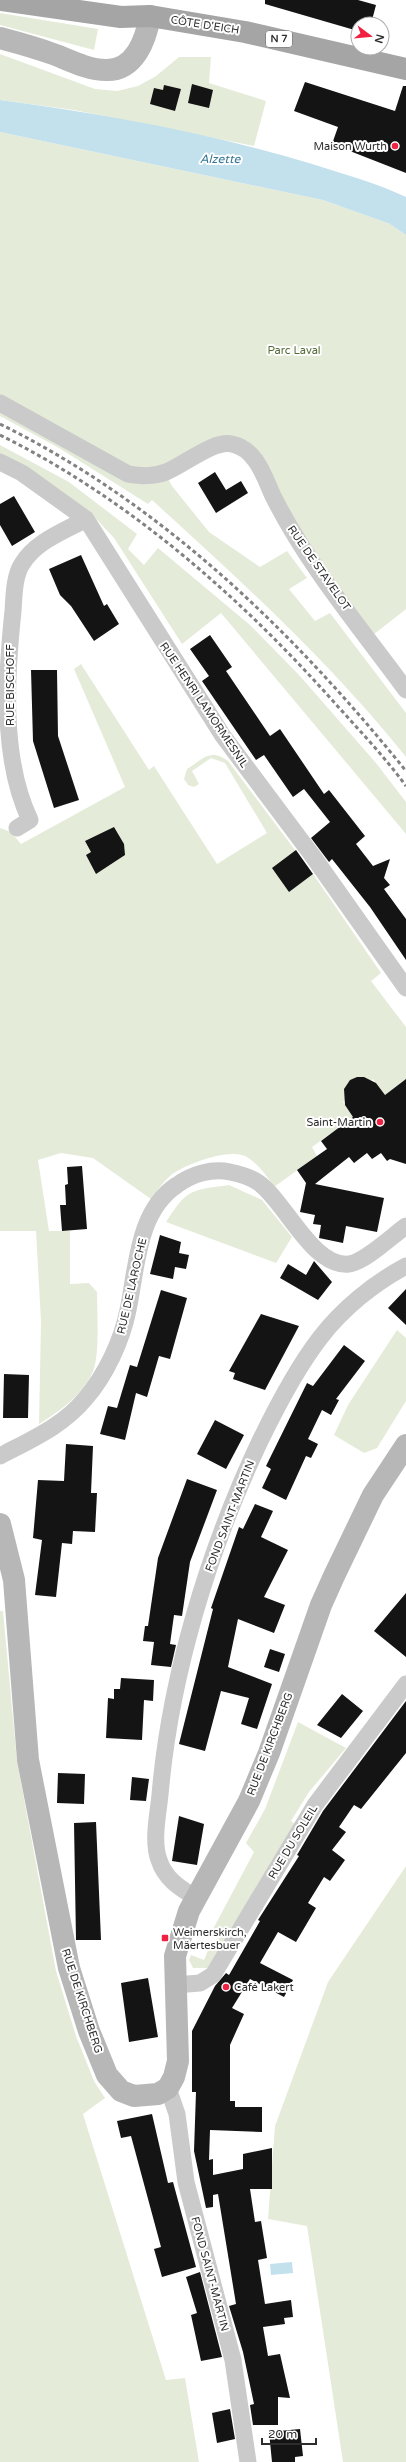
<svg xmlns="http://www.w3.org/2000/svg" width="406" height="2462" font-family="'Varela Round',sans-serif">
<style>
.green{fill:#e4ecd9}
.water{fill:#c3e0ed}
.building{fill:#141414}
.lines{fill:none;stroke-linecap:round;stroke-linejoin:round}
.street{stroke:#cacaca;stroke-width:17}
.secondary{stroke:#b7b7b7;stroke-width:22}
.primary{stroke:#a5a5a5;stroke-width:22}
.rail{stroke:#828282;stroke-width:3;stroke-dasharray:4 3;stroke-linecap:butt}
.poi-dot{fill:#f12143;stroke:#fff;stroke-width:1.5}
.labels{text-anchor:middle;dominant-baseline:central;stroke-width:4;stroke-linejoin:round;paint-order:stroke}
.shield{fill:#fff;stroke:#6c6c6c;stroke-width:1}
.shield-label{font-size:10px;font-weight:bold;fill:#2d2d2d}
.street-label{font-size:11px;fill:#2d2d2d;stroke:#fff}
.poi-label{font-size:11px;fill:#2d2d2d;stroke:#fff;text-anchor:end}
.park-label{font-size:11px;fill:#546b37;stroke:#fff}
.water-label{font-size:12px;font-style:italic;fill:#367794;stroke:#fff}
</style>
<rect width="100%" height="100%" fill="#fff"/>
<path class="green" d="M0,13L98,29L94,50L0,25Z
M0,54L95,89L117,91L138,86L156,76L179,57H211L209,83L266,101L254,146L74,110L0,100Z
M0,132L323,200L390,224L406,235V609L368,639L257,461L231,443L165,473L172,486L209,532L260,567L287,551L307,578L289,589L315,621L330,613L406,713V757C330,662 242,582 152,500L148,504L59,448L0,416Z
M0,445L69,482L137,534L128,549L144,565L158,548L250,625L300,676L376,763L406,802V834L221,613L182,644L114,538L89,511L0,455Z
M81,664L149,770L154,766L217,864L267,833L225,763L211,758L192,771L199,784L194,787L188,785L184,779L187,769C203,759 210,748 228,761L313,874L381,973L371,981L406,1027V1079L382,1097L372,1084L375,1082L373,1079L370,1081L360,1077L350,1080L344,1089L346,1099L343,1102L345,1105L348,1102L359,1117L341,1126L312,1147L317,1156L274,1187C267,1176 258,1164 247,1157C230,1147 186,1164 171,1175C163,1182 157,1191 151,1199L93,1158L61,1153L38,1160L49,1231H70V1284L89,1283L97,1292C97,1311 100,1355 93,1371C83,1395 60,1411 39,1424L41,1321L36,1231H0V828L11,832L21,844L125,787L74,669Z
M229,1185L262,1200L292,1237L276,1263L166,1222C187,1189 191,1190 229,1185Z
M397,1330L406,1338V1401L377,1448L364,1453L334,1435L348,1405Z
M0,1611H3L17,1761L56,1971L76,2036L94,2081L105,2098L83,2114L166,2380L185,2378L199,2462H0Z
M298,1722L346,1748L309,1792L291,1821L295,1824L209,1968H193L189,1960L191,1955L204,1960L212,1941L216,1943L221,1933L213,1929L254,1852L246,1843L265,1809Z
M406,1866V2462H343L307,2226L268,2219L275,2126L328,1982Z"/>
<path class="water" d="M0,100C105,114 210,133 312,164C344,174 376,183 406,197V235L390,224L323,200L0,132Z
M292,2262L293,2273L271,2275L270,2264Z"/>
<path class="building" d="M265,0H358L376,5L371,24H358V31L265,4Z
M305,82L395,111L403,86H406V173L332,144L338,127L294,111Z
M192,84L213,90L209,108L188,103Z
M164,85L181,89L175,111L150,104L154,88L163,90Z
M215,472L226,490L241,481L248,493L216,513L198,483Z
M14,496L35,532L12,546L0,525V504Z
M81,555L104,606L107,604L119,624L94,641L71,606L60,595L49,569Z
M210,635L232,667L226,671L270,736L280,729L324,794L329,790L365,836L356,844L373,866L390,859L384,878L390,885L384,889L406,919V960L370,907L332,859L329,862L311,838L330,822L304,789L293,797L264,755L256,760L202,681L209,676L190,649Z
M31,670H57L58,736L79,800L54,808L33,741Z
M114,827L124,844L125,855L96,874L86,855L91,852L85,841Z
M296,850L313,874L289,892L272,868Z
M357,1077H364L376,1083L385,1095L406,1079V1164L390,1159L387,1161L381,1153L372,1159L367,1153L354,1163L349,1157L315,1184L384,1198L377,1232L346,1226L343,1243L319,1238L321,1225L313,1224L315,1215L300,1212L306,1183L297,1170L327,1149L321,1141L353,1117L345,1105L344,1089L350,1080Z
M82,1166L87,1229L62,1231L60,1205H66L65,1185L68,1184L67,1167Z
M160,1235L181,1242L179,1253L189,1255L186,1269L175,1267L173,1279L150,1274Z
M314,1261L332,1282L318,1300L280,1278L288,1264L306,1275Z
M406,1289V1325L388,1308Z
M161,1290L187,1298L170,1359L159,1356L147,1397L136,1393L125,1440L100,1434L108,1406L117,1408L130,1365L137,1367Z
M261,1314L299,1326L265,1390L233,1379L235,1373L229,1371Z
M344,1345L365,1361L336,1399L339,1400L331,1415L322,1410L308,1439L318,1444L311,1458L306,1456L286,1500L262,1488L271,1469L266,1466L307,1383L313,1386Z
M4,1374L29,1375L28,1418H3Z
M215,1420L244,1435L226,1469L197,1454Z
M66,1444L93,1446L91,1493H97L95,1532L73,1531L72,1544L62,1543L56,1597L35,1595L42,1540L33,1538L38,1480L64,1481Z
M187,1479L217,1490L190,1562L182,1616L174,1615L170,1644L176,1645L171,1667L151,1665L154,1642L143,1641L145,1626H148L158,1558Z
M255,1504L273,1511L261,1537L288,1550L264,1597L285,1605L274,1633L238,1619L228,1667L272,1684L257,1729L241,1724L249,1698L221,1691L205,1751L179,1744L213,1609L211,1608L239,1527L243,1529Z
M406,1593V1657L374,1631Z
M270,1649L285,1654L279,1672L264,1667Z
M121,1678L154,1680L153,1701L144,1700L142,1740L106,1738L108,1698L114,1699V1689H120Z
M342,1694L363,1711L341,1738L317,1725Z
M406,1701V1753L361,1809L354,1805L339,1827L346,1832L332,1850L345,1860L330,1881L324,1877L308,1903L316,1908L296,1942L278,1932L260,1963L293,1980L284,1997L250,1979L232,2008L244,2014L230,2045V2101H235V2107H262V2132L210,2130L209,2160L213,2159V2175L243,2169V2154L272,2148V2189H250L255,2222L261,2221L267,2258L258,2260L265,2304L291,2300L293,2317L284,2318L285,2324L263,2327L268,2356L280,2354L290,2398L278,2397V2425H253L250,2405L254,2404L243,2352L229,2306L236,2304L218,2194L213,2195V2207L206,2208L194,2151L196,2092H192V2031L215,1986L226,1973L229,1975L260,1921L258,1920L299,1856L297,1855L323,1811Z
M58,1773L85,1774L84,1804L57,1803Z
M132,1777L149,1779L146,1801L130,1800Z
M179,1816L204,1824L197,1865L172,1861Z
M96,1822L101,1940H76L74,1823Z
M148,1978L158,2037L129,2042L121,1983Z
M152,2114L168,2183L173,2182L196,2267L162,2277L154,2249L161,2247L131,2136L121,2138L117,2121Z
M200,2272L222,2357L201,2361L191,2315L197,2313L186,2277Z
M230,2409L235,2439L217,2443L212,2413Z
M300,2429L303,2456L295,2457V2462H272L269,2432Z"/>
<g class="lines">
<path class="street" d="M0,403L128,474C141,476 153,477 166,472C184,465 213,440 232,444C256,449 264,476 273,496C308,566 360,627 406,690
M0,462L22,473L86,519L223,736L312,855L406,988
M17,828L30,820C1,759 6,677 13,611C14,597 14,576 22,564C36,541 63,532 86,519
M0,1456C30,1440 63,1426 85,1399C106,1375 122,1340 128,1310C137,1268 137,1211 177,1185C192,1174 212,1168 230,1172C241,1174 250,1177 259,1183C286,1203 313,1268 349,1264C365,1262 392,1236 406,1226
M196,1898C180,1888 165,1879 159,1860C152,1841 158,1815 160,1795C170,1676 209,1549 260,1441C277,1406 296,1369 320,1338C342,1309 374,1283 406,1266
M175,1985L200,1983L213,1975L315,1805L406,1684
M168,2088L177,2114L186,2182L233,2360L248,2462"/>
<path class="secondary" d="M0,38C19,43 37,48 56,55C71,61 89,70 106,70C135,71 146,39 150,16
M0,1524L14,1580L28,1760L69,1968L89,2031L107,2075L121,2091L134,2096L158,2094L168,2088L174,2077L178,2061L175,1956L189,1911L249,1801L269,1753L321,1605L334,1576L373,1495L406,1445"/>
<path class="primary" d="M2,0L121,17L150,16L245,32L406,69"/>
<path class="rail" d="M0,424C162,504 293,631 406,771
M0,435C129,499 238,595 333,701C358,729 384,756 406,786"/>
</g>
<g class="poi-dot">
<circle cx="395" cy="146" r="4"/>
<circle cx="380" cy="1122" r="4"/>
<rect x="161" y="1934" width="8" height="8" rx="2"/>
<circle cx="226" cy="1987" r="4"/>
</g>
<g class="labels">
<rect class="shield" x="266" y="31" width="26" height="16" rx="3"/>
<g class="shield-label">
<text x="279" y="39">N 7</text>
</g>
<g class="street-label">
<text transform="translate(205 25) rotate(9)">CÔTE D'EICH</text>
<text transform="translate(319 568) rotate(55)">RUE DE STAVELOT</text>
<text transform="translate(10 685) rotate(-90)">RUE BISCHOFF</text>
<text transform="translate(204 705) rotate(56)">RUE HENRI LAMORMESNIL</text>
<text transform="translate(132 1286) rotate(-77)">RUE DE LAROCHE</text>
<text transform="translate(230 1516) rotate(-69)">FOND SAINT-MARTIN</text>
<text transform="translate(270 1744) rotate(-69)">RUE DE KIRCHBERG</text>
<text transform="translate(293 1842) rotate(-59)">RUE DU SOLEIL</text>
<text transform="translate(82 2001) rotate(72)">RUE DE KIRCHBERG</text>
<text transform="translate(210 2274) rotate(75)">FOND SAINT-MARTIN</text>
</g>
<g class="poi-label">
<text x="387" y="146">Maison Wurth</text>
<text x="372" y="1122">Saint-Martin</text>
<text x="173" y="1932" text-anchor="start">Weimerskirch,<tspan x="173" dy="13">Mäertesbuer</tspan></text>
<text x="234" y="1987" text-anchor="start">Café Lakert</text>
</g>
<g class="park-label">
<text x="294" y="350">Parc Laval</text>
</g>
<g class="water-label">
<text x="220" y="159">Alzette</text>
</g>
</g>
<g transform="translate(370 36) rotate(106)"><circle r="19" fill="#ffffff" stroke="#ababab"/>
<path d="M0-3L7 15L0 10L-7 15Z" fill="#f12143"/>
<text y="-6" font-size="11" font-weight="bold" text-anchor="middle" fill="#2d2d2d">N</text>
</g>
<path d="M262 2438v6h54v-6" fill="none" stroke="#2d2d2d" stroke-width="2"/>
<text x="268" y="2438" font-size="12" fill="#2d2d2d" stroke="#ffffff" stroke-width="3" paint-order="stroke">20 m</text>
</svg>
